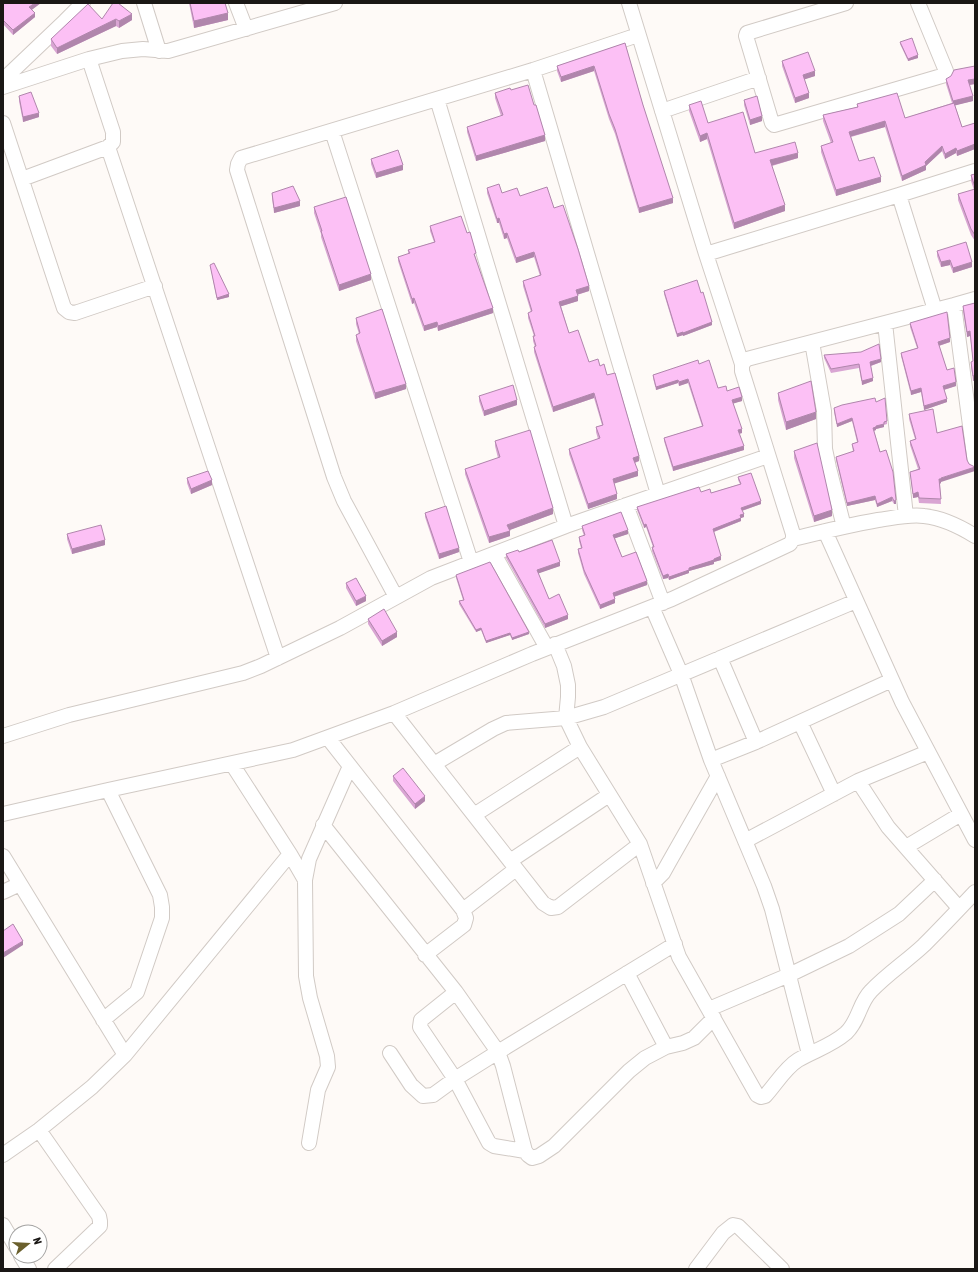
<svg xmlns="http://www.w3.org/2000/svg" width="978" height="1272" font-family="'Asap Condensed',sans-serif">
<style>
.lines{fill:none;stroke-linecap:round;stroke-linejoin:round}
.minor-casing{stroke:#d1cac5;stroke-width:16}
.minor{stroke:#fff;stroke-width:14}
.wall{fill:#d9a5d3}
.shaded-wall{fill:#b086ac}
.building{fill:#fcc0f5;stroke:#b086ac}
</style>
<rect width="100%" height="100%" fill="#fefaf7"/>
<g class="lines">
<g class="minor-casing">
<path id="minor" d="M144,3L159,51
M236,3L246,29
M629,3L706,254L742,364
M846,3L747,33L746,36L772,123L774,125L945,75L946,71L918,3
M533,70L658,494
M3,80L65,21L83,3
M3,87L89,59L122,51L143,49L168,51L335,3
M437,99L566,526
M662,111L759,78
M3,123L64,308L69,312L75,313L155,286
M332,131L471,562
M108,147L278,658
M22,179L108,147L113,142V132L89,59
M899,195L935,310
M706,254L899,195L975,171
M954,305L975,463
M885,323L906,516
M812,342L824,411L825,449L829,468L844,527
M626,505L663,603
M825,531L902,702L975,840
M793,539C821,532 849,525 878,520C893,518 909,514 924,516C943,518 959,526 975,536
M494,554L547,648
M396,597L344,501L334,477L237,170L238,164L241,158L533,70L638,35
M652,607L681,674L711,760L764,886L772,909L809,1054
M555,644L564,666L568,685V697L566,718L580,747L640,844L679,957L757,1095L761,1097L765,1096C776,1084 785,1068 798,1060C815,1050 831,1046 846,1033C859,1021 859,1003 871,991C887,974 907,961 924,945C941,928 958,910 975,892
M720,658L756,742
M394,713L543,903L551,908L558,907L640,844
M800,722L834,794
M3,736L69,715L243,673L261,666L340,628L431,578L566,526L768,456
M328,738L463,910L466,918L464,925L425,955
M711,760L756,742L892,680
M232,764L290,854L305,880
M434,764L493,729L506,723L566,718L604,707L856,601
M858,781L888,827L959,908
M3,814L108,790L293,750L394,713L532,654L672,599L790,544L793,539V534L742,371V364L747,359L954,305L975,299
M474,815L580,747
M323,825L456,992L498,1052L503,1066L525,1151L528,1155L532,1158L539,1156L554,1146L629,1071L645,1058L666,1047L683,1043L694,1038L714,1018
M745,841L858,781L928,752
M906,847L961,814
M3,856L125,1055
M510,861L609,795
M653,883L663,873L668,864L718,776
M3,892L20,884
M463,910L516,869
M627,973L666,1047
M456,992L421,1020L420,1027L455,1079L489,1143L494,1146L525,1151
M709,1009L789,975L849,946L899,914L935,880
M103,1020L137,992L162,918V907L160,895L108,790
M390,1053L411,1085L423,1096L433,1095L455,1079L498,1052L675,944
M39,1130L99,1216L100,1221V1226L55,1269
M309,1143L318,1090L328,1067L327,1056L310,998L306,976L305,880L309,859L350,766
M3,1155L39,1130L92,1087L125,1055L290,854
M3,1225L16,1247
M21,1256L29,1269
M696,1269L723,1233L733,1225L738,1226L782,1269"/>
</g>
<use href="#minor" class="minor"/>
</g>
<path class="wall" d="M3,3L32,10L35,17L13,35L3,24Z
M189,3H225L228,20L194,28Z
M102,19L132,20L119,28L116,26L57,54L51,46V39Z
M900,42L918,58L908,61L900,44Z
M625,43L643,105L673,203L639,213L615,134L609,119L594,71L561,82L557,71V66Z
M782,61L815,76L804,79L809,98L795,103L782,66Z
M975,66V84L970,85L973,101L955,105L962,127L975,123V149L957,156L956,153L945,159L942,151L926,166V170L902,181L885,127L851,137L859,161L881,182L836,196L821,152V146L831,143L823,121V115L857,107V104L905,118L952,103L946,84V79Z
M511,90L545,141L476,161L467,132V127L501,116L495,98V93Z
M19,96L39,117L23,122L19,101Z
M744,100L762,121L750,125L744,105Z
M689,105L708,123L755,153L798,158L772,166L785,211L734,229L707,139L700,142L689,111Z
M371,159L403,170L376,178L371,164Z
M975,174V241L971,235L958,200V194L974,190L971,181V175Z
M487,188L502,193L520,196L554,208L589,291L577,295L578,301L561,306L569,333L589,362L600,366L607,375L639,461L635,463L638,476L614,483L617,499L588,509L569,454V449L598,439L596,432V427L602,425L594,398L553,412L534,352V347H535L533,341V336H534L528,318V313L531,312L523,286V281L540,276L534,257L516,263L507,238L504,239L499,223H497L487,193Z
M272,193L300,206L274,213L272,198Z
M314,207L371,280L339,291L321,237V234L314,213Z
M430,226L467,233L476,258L493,313L438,331L437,327L424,331L414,303L412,304L398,261V257L408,254V250L434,242L430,231Z
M937,251L972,267L953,273L950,265L941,267L937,256Z
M210,265L229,297L217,300Z
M664,291L712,325L683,336V335L677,337L664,294Z
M975,303V380L973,381L971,367V362L973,361L970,336L967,337L963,311V306Z
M356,318L406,389L375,399L356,341V335L359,334L356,324Z
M910,323L950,342L939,346L947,370L956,386L944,390L947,402L924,410L921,392L911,395L901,356V353L917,348L910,327Z
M824,355L881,362L871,366L873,381L862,385L859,368L831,373L824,358Z
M699,364L718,388L727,391L742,401L733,403L742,433L739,434L744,450L673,471L664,441V438L702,426L688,383L679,386L678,383L656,390L653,378V375Z
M778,393L816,419L786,430L778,400Z
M479,396L517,405L484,416L479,401Z
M876,402L887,421V424L884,425V427L876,429V430L874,431L896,504H894L892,501L877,507L875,500L847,506L836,460V457L853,452L852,444L857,442L852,421L837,427L834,412V408Z
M909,414L941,482V483L940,484L941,504L919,503L918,497L913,498L910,472L918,469L910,445V441L915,439L909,419Z
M495,441L553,514L509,530L510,536L489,543L465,474V469L498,458L495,446Z
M794,451L832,516L814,522L794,458Z
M738,477L761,504L742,511L744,517L741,518V521L714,532L721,560L714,562V564L689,571V573L669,580L668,578L663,579L652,551V547H653L646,527L644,528L637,510V507L701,492L711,493L740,484L738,480Z
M187,478L212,485L191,494L187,483Z
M425,513L459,552L439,559L425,517Z
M582,526L628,534L615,538L622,557L647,585L614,597L615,603L600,609L584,574L578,553V549L581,548L579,541V537L584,536L582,530Z
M67,534L105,545L72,554L67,539Z
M519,552L560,566L538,573L549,599L568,619L545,628L506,558V554Z
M456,575L529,634L512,640L510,635L486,643L481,630L476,632L459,604V601L463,600L456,578Z
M346,583L366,601L356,606L346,588Z
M368,619L397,637L382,646L368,624Z
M393,776L425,801L415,809L393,781Z"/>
<path class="shaded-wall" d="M35,3H41L29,12V7Z
M35,13V17L13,35V30Z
M228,13V20L194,28V21Z
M132,14V20L119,28V21Z
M116,19V26L57,54V48Z
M918,55V58L908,61V59Z
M594,66V71L561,82V77Z
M815,71V76L803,80V75Z
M975,79V84L968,85V80Z
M809,93V98L795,103V98Z
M973,96V101L953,106V101Z
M39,113V117L23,122V117Z
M762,116V121L750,125V120Z
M885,121V127L849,137V132Z
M707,133V139L700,142V136Z
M545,135V141L476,161V156Z
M975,144V149L957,156V151Z
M942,146V151L926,166V170L902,181V176L925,162Z
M956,148V153L945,159V154Z
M798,153V158L770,166V160Z
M403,165V170L376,178V173Z
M881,177V182L836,196V190Z
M673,198V203L639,213V208Z
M300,201V206L274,213V208Z
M785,205V211L734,229V223Z
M499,218V223H497V219Z
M507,233V238L504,239V234Z
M534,252V257L516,263V258Z
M950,260V265L941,267V262Z
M972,262V267L953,273V268Z
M371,274V280L339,291V285Z
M589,286V291L576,295V290Z
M229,294V297L217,300V298Z
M578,296V301L559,307V302Z
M414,298V303L412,304V299Z
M493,308V313L438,331V326Z
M437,322V327L424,331V326Z
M712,322V325L683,336V333Z
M970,331V336L967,337V332Z
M683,332V335L677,337V334Z
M950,338V342L938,346V342Z
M881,359V362L870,366V362Z
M975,375V380L973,381V376Z
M873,378V381L862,385V381Z
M688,379V383L679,386V382Z
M678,380V383L656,390V387Z
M956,382V386L943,390V386Z
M406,384V389L375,399V393Z
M921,388V392L911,395V391Z
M594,393V398L553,412V407Z
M742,397V401L732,404V400Z
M947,399V402L924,410V406Z
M517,400V405L484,416V411Z
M816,412V419L786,430V422Z
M852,418V421L837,427V424Z
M884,424V427L876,429V430L873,431V428L876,426Z
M742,429V433L738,434V430Z
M744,446V450L673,471V467Z
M639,456V461L633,463V458Z
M975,467V471L941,482V483L939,484V479L941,478Z
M638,471V476L613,484V479Z
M212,480V485L191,494V489Z
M918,492V497L913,498V494Z
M617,494V499L588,509V504Z
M875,496V500L847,506V503Z
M892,497V501L877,507V504Z
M896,500V504H894V501Z
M761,501V504L741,511V508Z
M553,508V514L507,531V525Z
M832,510V516L814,522V516Z
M744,514V517L741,518V521L713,532V529L740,515Z
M646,524V527L644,528V525Z
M628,530V534L613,539V535Z
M510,531V536L489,543V537Z
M105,540V545L72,554V549Z
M459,548V552L439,559V554Z
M721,556V560L714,562V564L689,571V573L669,580V577L689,568Z
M560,562V566L537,574V570Z
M668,574V578L663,579V576Z
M647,581V585L613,597V593Z
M366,596V601L356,606V601Z
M615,599V603L600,609V605Z
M568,615V619L545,628V624Z
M481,628V630L476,632V630Z
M397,632V637L382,646V641Z
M529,632V634L512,640V638Z
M510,633V635L486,643V641Z
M425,796V801L415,809V804Z
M23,941V945L3,958V953Z"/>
<path class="building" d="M3,3H35L29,7L35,13L13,30L3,20Z
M113,3H118L132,14L119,21L116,19L57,48L51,39L88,4L102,19Z
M190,3H225L228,13L194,21Z
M912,38L918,55L908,59L900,42Z
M625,43L643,105L673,198L639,208L615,129L609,114L594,66L561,77L557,66Z
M808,52L815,71L803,75L809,93L795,98L782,61Z
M975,66V79L968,80L973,96L953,101L946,79L951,76L954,70Z
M528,85L534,105H536L545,135L476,156L467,127L503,115L495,93L510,88L511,90Z
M31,92L39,113L23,117L19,96Z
M897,93L905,118L954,103L962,127L975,123V144L957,151L956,148L945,154L942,146L925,162L926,165L902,176L885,121L849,132L859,161L874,157L881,177L836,190L821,146L833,142L823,115L858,107L857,104Z
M757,96L762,116L750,120L744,100Z
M701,101L708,123L743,112L755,153L795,142L798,153L770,160L785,205L734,223L707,133L700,136L689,105Z
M398,150L403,165L376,173L371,159Z
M975,174V187L971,175Z
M499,184L502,193L517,188L520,196L547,187L554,208L563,205L578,249L589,286L576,290L578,296L559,302L569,333L578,330L589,362L598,359L600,366L604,364L607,375L615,373L639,456L633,458L638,471L613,479L617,494L588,504L569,449L600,438L596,427L603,425L594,393L553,407L534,347L536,346L533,336H535L528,313L532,311L523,281L541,275L534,252L516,258L507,233L504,234L499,218L497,219L487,188Z
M293,186L300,201L274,208L272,193Z
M975,189V235L971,229L958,194Z
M346,197L371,274L339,285L321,231H322L314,207Z
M461,216L467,233L470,232L476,253L474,254L493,308L438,326L437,322L424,326L414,298L412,299L398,257L410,253L408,250L435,242L430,226Z
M966,242L972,262L953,268L950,260L941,262L937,251Z
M214,263L229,294L217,298L210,265Z
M697,280L701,293L703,292L712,322L683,333V332L677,334L664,291Z
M975,303V375L973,376L971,362L973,361L970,331L967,332L963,306Z
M382,309L406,384L375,393L356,335L360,333L356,318Z
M947,312L950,338L938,342L947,370L954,368L956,382L943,386L947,399L924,406L921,388L911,391L901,353L918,348L910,323Z
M879,344L881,359L870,362L873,378L862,381L859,364L831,369L824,355L861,352Z
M698,360L699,364L709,360L718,388L726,386L727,391L739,387L742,397L732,400L742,429L738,430L744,446L673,467L664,438L703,426L688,379L679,382L678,380L656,387L653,375Z
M811,381L816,412L786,422L778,393Z
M513,385L517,400L484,411L479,396Z
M875,398L876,402L885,398L887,421L884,422V424L876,426V427L873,428L880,452L886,450L893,472L896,500L894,501L892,497L877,504L875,496L847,503L836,457L854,451L852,444L858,442L852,418L837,424L834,408L842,405Z
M933,409L937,433L962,426L967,460L969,464L975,467L941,478V479H939L941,499L919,498L918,492L913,494L910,472L920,469L910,441L916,439L909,414Z
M530,430L553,508L507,525L510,531L489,537L465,469L500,457L495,441Z
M817,443L832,510L814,516L794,451Z
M208,471L212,480L191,489L187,478Z
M751,473L761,501L741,508L744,514L740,515L741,518L713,529L721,556L714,559V560L689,568V570L669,577L668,574L663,576L652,547H654L646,524L644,525L637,507L699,487L701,492L710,489L711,493L741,484L738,477Z
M446,506L459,548L439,554L425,513Z
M621,512L628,530L613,535L622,557L636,552L647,581L613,593L615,599L600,605L584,570L578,549L582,548L579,537L585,535L582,526Z
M101,525L105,540L72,549L67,534Z
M552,540L560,562L537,570L549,599L559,594L568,615L545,624L506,554L518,550L519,552Z
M490,562L529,632L512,638L510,633L486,641L481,628L476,630L459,601L464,600L456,575Z
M356,578L366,596L356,601L346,583Z
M384,609L397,632L382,641L368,619Z
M403,768L425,796L415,804L393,776Z
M13,924L23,941L3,953V931Z"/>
<rect width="978" height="1272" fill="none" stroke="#1a1715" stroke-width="8"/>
<g transform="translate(28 1244) rotate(72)"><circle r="19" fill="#ffffff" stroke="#a3a2a1"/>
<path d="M0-3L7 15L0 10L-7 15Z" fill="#6a5f2c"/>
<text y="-6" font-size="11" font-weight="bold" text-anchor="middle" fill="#1a1715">N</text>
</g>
</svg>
